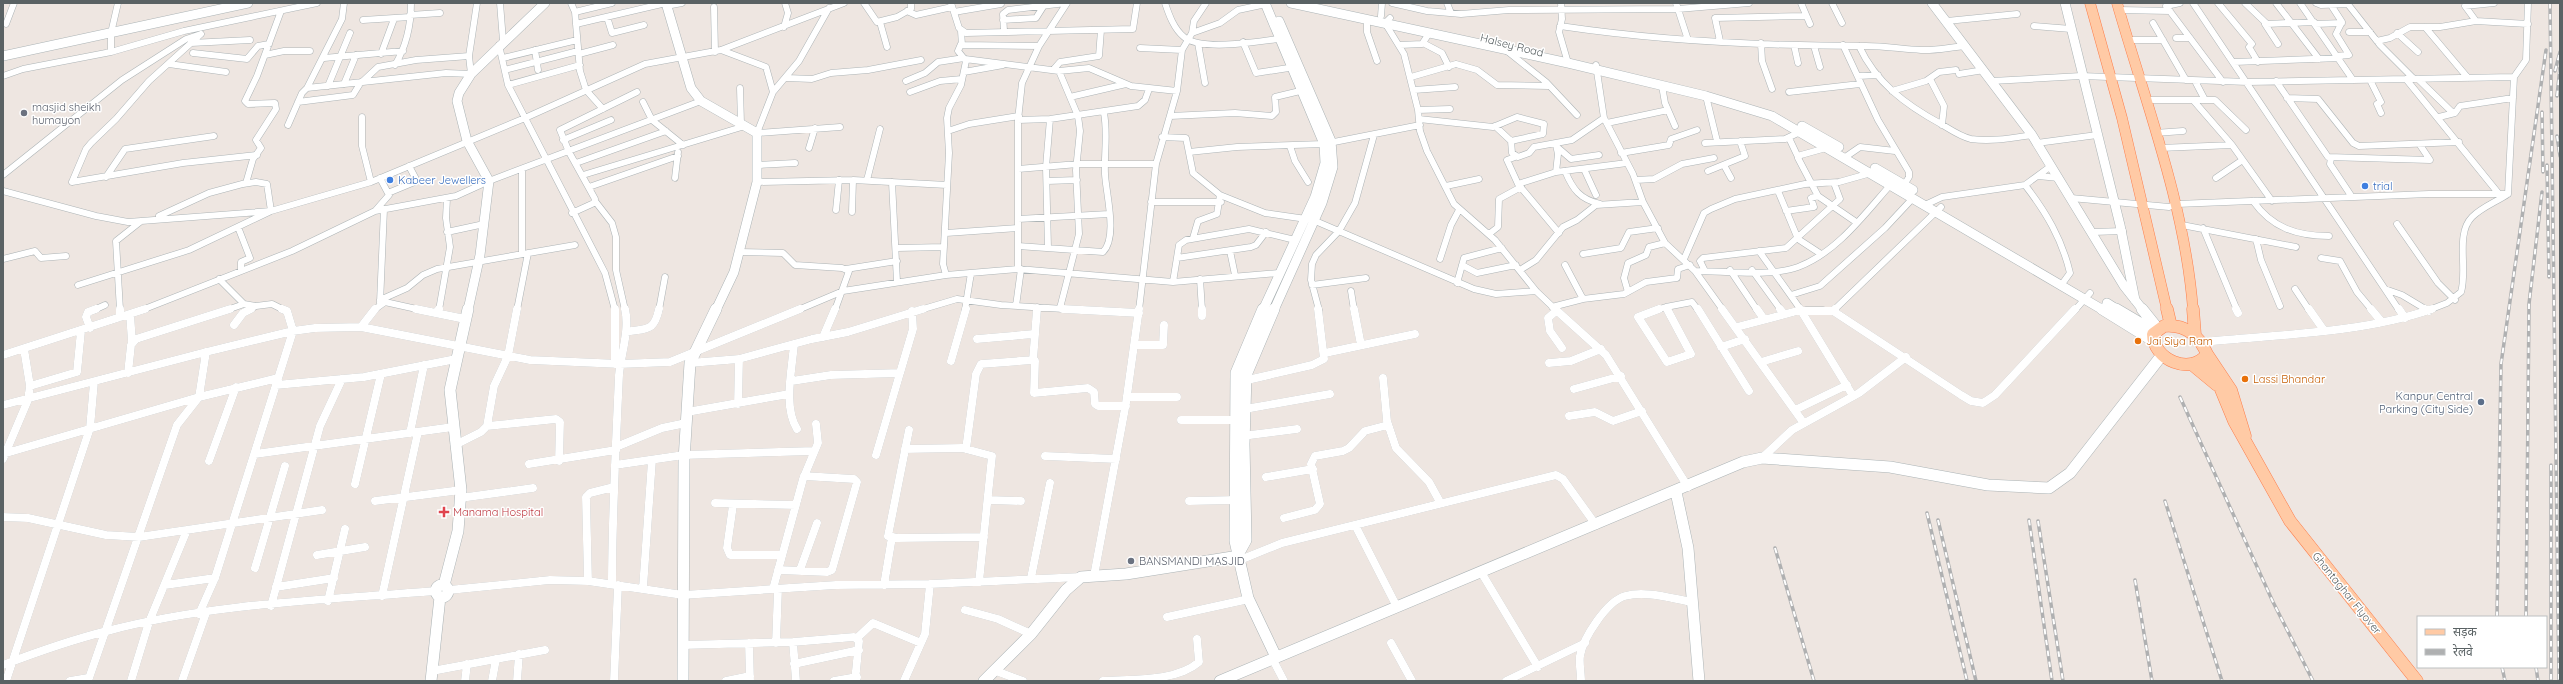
<svg xmlns="http://www.w3.org/2000/svg" width="2563" height="684" font-family="Quicksand,'Noto Sans Devanagari',sans-serif">
<style>
.lines{fill:none;stroke-linecap:round;stroke-linejoin:round}
.street-far1-casing{stroke:#adb4b6;stroke-width:7}
.street-casing{stroke:#adb4b6;stroke-width:8}
.secondary-far1-casing{stroke:#acb4b6;stroke-width:10}
.secondary-casing{stroke:#acb4b6;stroke-width:12}
.primary-far1-casing{stroke:#fd7e4c;stroke-width:11}
.primary-casing{stroke:#fd7e4c;stroke-width:13}
.street-far1{stroke:#fff;stroke-width:6}
.street{stroke:#fff;stroke-width:8}
.secondary-far1{stroke:#fff;stroke-width:9}
.secondary{stroke:#fff;stroke-width:11}
.primary-far1{stroke:#ffcaa5;stroke-width:10}
.primary{stroke:#ffcaa5;stroke-width:12}
.rail-casing{stroke:#afb0b1;stroke-width:3.5}
.rail{stroke:#fff;stroke-width:2;stroke-dasharray:5.5;stroke-linecap:butt}
.worship-dot{fill:#6b7280;stroke:#fff;stroke-width:1.5}
.shop-dot{fill:#3f7fe0;stroke:#fff;stroke-width:1.5}
.food-dot{fill:#e8710a;stroke:#fff;stroke-width:1.5}
.service-dot{fill:#5c6f8a;stroke:#fff;stroke-width:1.5}
.health-dot{fill:#e0444e;stroke:#fff;stroke-width:1.5}
.labels{text-anchor:middle;dominant-baseline:central;stroke-width:3;stroke-linejoin:round;paint-order:stroke}
.street-label{font-size:11px;fill:#5a6264;stroke:#fff}
.worship-label{font-size:11px;fill:#5b616d;stroke:#fff;text-anchor:start}
.shop-label{font-size:11px;fill:#366cbe;stroke:#fff;text-anchor:start}
.food-label{font-size:11px;fill:#c56008;stroke:#fff;text-anchor:start}
.service-label{font-size:11px;fill:#4e5e75;stroke:#fff;text-anchor:end}
.health-label{font-size:11px;fill:#be3a42;stroke:#fff;text-anchor:start}
</style>
<rect width="100%" height="100%" fill="#eee6e1"/>
<g class="lines">
<g class="street-far1-casing">
<path id="street-far1" d="M500,3L503,41
M571,3L575,12L580,71L586,90L603,109
M864,3L877,22L897,17L911,9V4
M951,3L959,28L966,33L1133,29L1137,3
M1165,3C1169,15 1174,29 1184,37C1202,52 1262,41 1284,38
M1392,3L1427,11L1461,14L1509,10L1678,9L1749,3
M1447,3L1451,13
M1561,3L1562,19L1559,32L1568,63
M1676,3L1688,40
M1801,3L1810,24
M1832,3L1842,23
M2180,3L2166,6L2223,82
M2193,3L2399,310
M2218,3L2252,44L2249,47L2258,62
M2245,3L2267,24L2314,22
M2276,3L2319,59
M2300,3L2353,80
M2316,3L2321,5L2348,4
M2347,3L2380,45L2414,79
M2331,5L2342,22L2336,34L2349,55L2338,56
M666,6L682,3
M714,7L715,52
M829,8L799,61L773,92L757,133L840,127
M2119,10L2170,11
M907,11L916,15L952,7
M575,12L612,3
M954,12L1001,4
M410,15L440,13
M1381,16L1382,3
M607,17L612,33L644,25
M1390,18L1385,23L1404,54L1418,110L1420,131L1427,151L1454,204L1495,240L1536,291L1556,310
M363,20L410,17
M1003,20L1036,18L1043,7
M1367,20V32L1377,61
M1947,21L2017,14
M2476,21L2465,6L2494,3
M880,22L887,47
M2153,23L2186,80
M6,24L14,3
M576,24L666,3
M2265,24L2278,44
M2315,24L2342,23
M1560,26C1661,41 1764,46 1866,46C1885,46 1902,49 1921,50C1935,51 1951,47 1966,46
M2034,26L2071,29
M784,27L788,13L785,3
M2425,27L2468,78
M961,31L962,45L1039,46
M1004,31L1003,14L1008,10L1066,3
M2349,32H2370
M1192,33L1220,23L1238,10L1266,4
M2397,33L2418,52
M2176,38H2190
M2128,40H2163
M1720,41L1715,18L1806,16
M2377,41L2390,38L2410,27H2440L2476,21L2528,24
M1243,42L1256,73L1295,67
M191,43L250,40
M1198,43L1205,83
M1423,43L1442,53L1449,67
M1761,43L1762,61L1772,89
M499,45L508,85L605,273L615,310
M1400,45L1422,44L1430,32
M1794,45L1798,63
M1843,45L1878,120L1909,172V177L1904,185
M1814,46L1820,67
M1859,46C1876,83 1906,105 1941,124C1951,130 1961,137 1971,139C1992,142 2012,138 2032,135
M1140,48L1182,50
M535,50L538,70
M721,50L766,67L773,92
M1507,51L1546,82L1577,115
M111,52V33L118,3
M193,53L247,59L258,46L269,44
M381,54L394,19
M579,54L613,45
M265,55L284,51H310
M324,58L403,51
M503,58L577,40
M965,59L1059,71L1089,68L1131,86L1177,91L1156,164L1139,310
M2234,62L2340,58
M169,64L226,72
M395,65C407,45 411,26 411,3
M1596,65L1604,118L1633,174L1643,202L1665,243L1695,271
M505,70L578,51
M1053,70L1060,62L1099,56L1101,30
M1059,71L1078,116L1080,131L1076,170L1079,234L1060,308
M964,72L1003,65
M1959,74L1984,70
M3,76L23,69L111,52L184,31L317,3
M1858,76L1878,75
M1411,77L1456,64L1477,70L1497,85L1549,86
M787,78L812,79L831,73L868,70L921,60
M1930,79L1944,106L1942,125
M2406,79L2499,194
M2418,79L2453,113
M2370,80L2381,102L2377,104L2381,113
M363,81L378,67L416,60L469,56
M906,81L925,73L938,62L964,58
M1992,81L2081,76L2248,82L2514,77
M2195,81L2205,100
M2276,81L2328,157L2430,160L2420,145
M344,84L356,55
M508,85L580,65
M328,86L350,33
M1662,86L1665,103L1675,126
M307,88L342,19L344,3
M740,88L741,124
M1414,90L1455,87
M1177,91L1182,50L1192,33L1194,21L1206,3
M1892,91L1926,81L1939,72L1956,70
M910,92L940,81L962,79
M1789,92L1860,84
M1706,96L1717,141
M1070,97L1126,84
M2287,98L2318,99L2353,143L2359,146L2459,142
M2146,100H2193L2232,145L2160,148
M2193,100H2215L2246,130
M298,102L353,95L361,82
M643,102L652,120L683,145
M1418,110L1450,109
M1170,116L1235,113L1272,116L1276,112L1275,97L1300,91
M362,117V146L371,182
M2439,117L2455,113L2460,106L2513,98
M1419,119L1493,127L1517,117L1544,124L1543,134L1511,141
M1018,120L1050,119L1138,106L1145,100L1149,89
M1607,123L1668,110
M288,125L302,93L307,88L446,73L471,74L469,56L477,3
M1495,126L1511,141L1512,153L1518,157L1529,153L1534,147L1572,140L1604,118
M948,131L969,124L1019,116
M2155,133L2183,131
M1162,137L1186,138L1193,173L1220,195L1217,214L1198,221L1193,238
M1789,138L1798,157
M563,140L611,120
M1705,143L1785,139L1800,132
M2037,143L2097,135
M1556,145L1558,154L1556,172
M2232,145L2272,201
M1290,146L1295,161L1308,182
M1557,147L1571,159L1599,155
M809,148L815,128
M1826,148L1801,155L1798,158L1818,196L1856,222
M1189,152L1237,147L1324,144L1420,125
M1621,153L1669,145L1671,139L1697,130
M1515,157L1507,160L1518,184L1559,233
M1844,158L1860,147L1895,151
M2331,158L2330,164L2352,197
M576,163L666,131
M757,165L795,163
M1725,167L1731,178
M522,169V254
M1018,169L1078,164H1156
M1584,169L1596,195
M1565,171C1573,190 1580,199 1600,204
M1708,171L1745,156L1740,141
M3,175L122,80L186,39L201,34
M583,175L745,126
M2038,176L2059,178
M106,177L125,149L214,136
M675,178L678,152
M2216,178L2241,161
M867,180L880,129
M1636,180L1654,179L1682,164L1714,158
M1047,181L1077,180
M72,182L86,149L91,143L116,119L149,81L201,34
M72,182L183,163L257,155
M757,182L853,180L947,185
M892,182L897,282
M1518,184L1556,172L1627,163
M2025,185C2046,212 2062,239 2070,273L2062,284
M1446,186L1479,179
M589,187L678,156
M3,191L96,216L128,222L271,211L371,182L525,118L645,64L721,50L844,3
M1778,191L1798,239L1821,254
M388,193L417,181L409,166
M1220,195L1265,213L1313,220L1474,289L1496,294L1536,291
M2071,198L2169,207L2177,204L2429,194H2508
M595,201L612,223L616,237V270L625,310
M2253,201C2272,228 2297,236 2329,236
M1151,202H1221
M1925,205L1942,197L2025,185L2051,166
M836,210L839,180
M375,211L389,195L380,178
M1786,211L1814,207L1811,198L1818,196
M852,212L853,180
M572,213L594,203L595,199L569,152L560,130L637,92
M159,216L209,193L246,183L253,159L261,148L256,140L276,109L275,103L248,104L245,101L257,76L281,11
M1018,219L1109,214
M2397,224L2438,283L2455,300
M2182,225L2296,247
M238,227L250,258L241,262V271
M2203,228L2237,310
M447,232L484,224
M2093,232L2123,231
M946,233L1018,228
M1489,234L1498,227L1499,199L1521,187
M2256,239L2261,260L2280,306
M1018,246L1103,252C1118,237 1106,194 1105,174C1104,153 1108,134 1104,113
M897,248L944,247
M1048,248L1046,167L1050,119
M1230,251L1235,275
M1759,251L1801,310
M739,252L783,253L795,265L842,268L849,271L835,310
M1583,254L1621,248L1629,232L1658,228
M1177,258L1251,247L1256,245L1266,232
M2321,258L2340,261L2357,292L2372,310
M3,259L35,251L41,258L66,256
M1440,259L1451,225L1459,210
M1684,259L1704,213L1711,209L1735,199L1805,184L1839,182L1871,173
M1462,265L1477,273L1516,265
M1565,265L1583,299
M846,269L897,261
M1018,269V120L1022,83L1039,46L1067,3
M1520,270L1536,260L1563,227L1577,220L1596,205L1643,202
M1730,270L1757,310
M1752,270L1781,310
M1705,271L1700,261L1703,258L1786,248L1840,199L1834,183
M946,275L943,264L949,153L947,118L949,108L961,85L966,61L958,51L961,44
M219,279L244,304L256,306L272,304L284,310
M1200,279L1202,310
M1173,282L1179,245L1186,240L1249,229L1295,240
M1457,283L1464,258L1502,248
M78,285L189,250L271,211L267,184L256,182L243,184
M1312,285L1366,278
M2295,289L2309,310
M2385,289L2402,295L2427,310
M1351,291L1354,310
M1628,292L1624,278L1628,263L1646,255L1649,247L1665,243
M1791,295L1820,286L1885,228L1913,198
M380,300L407,288L423,275L437,269L575,245
M380,303L384,209
M1016,306L1021,269
M1552,307L1583,299L1624,294L1646,282L1677,278L1678,269L1690,265
M1666,307L1667,310
M1666,307L1692,302L1698,310
M94,310L105,305
M120,310L116,241L140,222
M142,310L292,251L375,211L456,196L489,181L701,101
M227,310L244,304
M249,310L256,306
M374,310L385,302L421,310
M439,310L450,247L446,218L447,198
M517,310L528,253
M659,310L665,277
M798,310L843,291L946,275L1018,269L1173,282L1279,273
M920,310L957,299L1001,305L1080,310
M965,310L971,273
M1037,310V307
M1319,310L1311,280L1312,264L1316,255L1339,231L1355,203L1374,135
M1656,310L1666,307
M1723,310L1695,271C1725,271 1770,277 1798,267C1838,252 1866,212 1893,182
M1806,310H1823
M1834,310L1941,207
M2075,310L2090,293
M2429,310L2447,303L2461,292C2468,270 2455,234 2472,217C2482,207 2496,202 2508,194L2514,77L2526,60L2528,3"/>
</g>
<g class="street-casing">
<path id="street" d="M120,309V317
M416,309L465,319
M615,309V364
M1063,309L1139,313
M1202,309V316
M1354,309L1361,345
M1555,309L1606,355L1688,487
M1659,309L1638,317L1667,362L1691,354L1667,309
M1698,309L1749,391
M1722,309L1803,422
M1757,309L1764,319
M1780,309L1784,314
M1800,309L1853,396
M2236,309L2238,313
M2309,309L2323,329
M2371,309L2381,321
M2399,309L2405,318
M2425,309L2429,311
M1556,311L1548,318L1550,331L1562,348
M1833,311L1835,309
M436,313L439,309
M130,314L132,342
M234,325L243,313L251,309
M361,327L375,309
M1737,327L1797,311H1833L1961,395L1971,401L1983,403L1995,395L2075,309
M90,328L86,317L88,312L96,309
M626,332C647,328 654,332 659,309
M823,337L835,309
M977,339L1034,334
M2202,342C2275,335 2364,333 2432,309
M794,344C792,370 783,407 797,429
M1135,345H1163L1164,325
M1721,347L1745,339
M1325,353L1415,334
M3,355L145,309
M951,361L966,309
M1035,361L1034,393L1088,388L1094,392L1095,404L1098,406H1126
M1761,362L1798,351
M690,363L739,359L812,339L848,332L923,309
M1549,363L1571,361L1601,349
M128,373L131,345L136,339L230,309
M1383,378L1387,421L1396,448L1429,482L1440,502
M792,381L831,375L900,373L913,329L912,311
M1243,381L1312,365L1324,359L1318,309
M276,385L364,377L456,359
M30,386L77,372L81,331
M1574,389L1621,376
M1127,397H1177
M738,404L739,359
M3,405L206,352L293,331L315,328L361,327L530,360L620,364L670,362L800,309
M1245,409L1330,394
M1795,410L1847,385
M687,412L789,394
M1569,416L1595,412L1613,421L1642,411
M1181,420H1235
M487,426L556,419L560,422L559,461
M909,430L888,536L897,538L984,537
M410,433L424,365
M1242,436L1297,429
M455,445L481,432L487,426L494,386L508,356L517,309
M616,447L662,428L686,423
M905,449L962,448L992,456L979,582
M966,449L976,374L981,364L1033,360L1037,309
M3,454L199,397L278,378
M255,454L453,427
M876,455L900,373
M1045,456L1116,459
M1762,458L1792,430L1859,393L1906,357
M3,459L28,400L30,386L24,349
M209,461L236,387
M529,464L616,450
M615,465L684,455L814,451
M1266,477L1313,469
M355,484L381,374
M460,498L533,488
M989,500L1021,501
M375,501L461,490
M1189,501L1236,500
M715,503L796,505
M733,505L727,548L730,555H782
M3,517L28,518L106,535L139,537L322,510
M1284,518L1315,510L1320,504L1311,464L1315,456L1343,451L1349,448L1365,431L1388,425
M1355,525L1397,607
M317,555L365,547
M1240,560L1282,543L1556,475L1563,479L1596,525
M255,568L285,466
M778,570L827,572L832,570L857,482L854,479L804,476
M800,570L817,523
M1481,572L1538,667
M1094,576L1126,403L1139,309
M1031,578L1050,483
M588,581L586,497L590,493L614,487
M612,584C612,514 616,445 619,375C621,353 630,330 625,309
M165,585L215,578
M884,585L892,537
M276,587L334,578
M643,588L652,460
M773,589L803,479L818,443L816,424
M449,590L550,580L588,581L683,595L836,585L930,584L1081,577
M382,596L418,432
M328,601L345,529
M271,606L320,426L342,379
M965,610L998,619L1031,634
M199,614L215,578L293,331L287,311L282,309
M1167,617L1249,599
M857,638L873,623L921,643
M793,642L796,681
M749,643L750,681
M776,643L778,589
M1391,643L1412,681
M683,645L793,642L854,637L859,641L855,681
M1272,658L1284,681
M794,664L859,650
M3,665C37,652 71,640 107,631C213,603 326,600 435,591
M432,671L545,650
M996,671L1023,681
M6,681L90,428L94,382
M70,681L88,678
M88,681L177,425L199,397L206,352
M131,681L149,622L187,530
M182,681L206,613
M465,681L467,664
M492,681L496,659
M517,681L519,654
M614,681L618,585
M726,681L750,676
M834,681L857,677
M904,681L925,634L930,584
M1103,681C1132,679 1176,682 1199,662L1197,639
M1506,681L1585,643
M1581,681C1581,673 1579,664 1580,656C1583,638 1607,601 1625,596C1646,590 1673,599 1693,602"/>
</g>
<g class="secondary-far1-casing">
<path id="secondary-far1" d="M666,3L691,88L701,101L757,133V182L734,272L716,310
M1291,3L1568,63L1706,96L1772,116L2103,310
M1932,3L2032,135L2124,286L2143,310
M2065,3L2120,225L2135,300
M3,56L248,3
M1802,126L1839,147
M1875,168L1913,190
M2107,303L2118,310
M468,310L480,255L489,181L467,141L457,101L459,93L471,74L545,3
M1263,310L1315,197L1325,163L1324,144L1265,3
M1274,310L1322,203L1333,167L1331,141L1279,21"/>
</g>
<g class="secondary-casing">
<path id="secondary" d="M1263,309L1236,373L1235,541L1248,598L1276,657
M2102,309L2152,340
M2116,309L2155,332
M2142,309L2158,329
M1676,492L1688,548L1699,681
M1240,551L1246,540L1244,444L1246,375L1274,309
M436 591a6 6 0 1 1 12 0a6 6 0 1 1-12 0Z
M444,585L458,531L461,490L450,390L468,309
M431,681L440,597
M683,681L684,460L690,363L716,309
M984,681L1031,634L1066,590L1081,577L1126,574L1239,556
M1220,681L1743,462L1762,458L1890,467L1988,485L2049,488L2070,473L2162,355"/>
</g>
<g class="primary-far1-casing">
<path id="primary-far1" d="M2090,3L2122,118L2167,310
M2117,3C2146,104 2185,205 2193,310"/>
</g>
<g class="primary-casing">
<path id="primary" d="M2167,309L2171,326
M2193,309L2195,335
M2164,326C2185,324 2199,335 2207,354C2191,376 2153,360 2153,334Z
M2207,354L2231,390L2245,436
M2205,360L2215,375L2234,421L2290,521L2417,681
M2194,366L2217,385"/>
</g>
<use href="#street-far1" class="street-far1"/>
<use href="#street" class="street"/>
<use href="#secondary-far1" class="secondary-far1"/>
<use href="#secondary" class="secondary"/>
<use href="#primary-far1" class="primary-far1"/>
<use href="#primary" class="primary"/>
<g class="rail-casing">
<path id="rail" d="M2550,3L2559,681
M2555,71L2560,52
M2557,96L2560,68
M2542,112L2543,172
M2557,136L2560,156
M2547,165L2549,277
M2180,397L2273,602L2313,681
M2551,465V681
M2165,501L2222,681
M1927,513L1967,681
M1938,520L1976,681
M2029,520L2052,681
M2038,521L2063,681
M1775,548L1814,681
M2135,580L2152,681
M2497,617L2501,364L2546,50
M2526,617L2529,304L2542,192
M2502,667L2505,681
M2536,667L2538,681"/>
</g>
<use href="#rail" class="rail"/>
</g>
<g class="worship-dot">
<circle cx="24" cy="113" r="4"/>
<circle cx="1131" cy="561" r="4"/>
</g>
<g class="shop-dot">
<circle cx="390" cy="180" r="4"/>
<circle cx="2365" cy="186" r="4"/>
</g>
<g class="food-dot">
<circle cx="2138" cy="341" r="4"/>
<circle cx="2245" cy="379" r="4"/>
</g>
<circle class="service-dot" cx="2481" cy="402" r="4"/>
<path class="health-dot" d="M442 506h4v4h4v4h-4v4h-4v-4h-4v-4h4z"/>
<g class="labels">
<g class="street-label">
<text transform="translate(1512 45) rotate(14)">Halsey Road</text>
<text transform="translate(2347 593) rotate(51)">Ghantaghar Flyover</text>
</g>
<g class="worship-label">
<text x="32" y="107">masjid sheikh<tspan x="32" dy="13">humayon</tspan></text>
<text x="1139" y="561">BANSMANDI MASJID</text>
</g>
<g class="shop-label">
<text x="398" y="180">Kabeer Jewellers</text>
<text x="2373" y="186">trial</text>
</g>
<g class="food-label">
<text x="2146" y="341">Jai Siya Ram</text>
<text x="2253" y="379">Lassi Bhandar</text>
</g>
<g class="service-label">
<text x="2473" y="396">Kanpur Central<tspan x="2473" dy="13">Parking (City Side)</tspan></text>
</g>
<g class="health-label">
<text x="453" y="512">Manama Hospital</text>
</g>
</g>
<rect width="2563" height="684" fill="none" stroke="#5a6264" stroke-width="8"/>
<rect x="2417" y="616" width="130" height="52" fill="#ffffff" stroke="#bdc0c1"/>
<rect x="2425" y="629" width="20" height="6" fill="#ffcaa5" stroke="#bdc0c1"/>
<text x="2453" y="636" font-size="12" fill="#5a6264">सड़क</text>
<rect x="2425" y="649" width="20" height="6" fill="#afb0b1" stroke="#bdc0c1"/>
<text x="2453" y="656" font-size="12" fill="#5a6264">रेलवे</text>
</svg>
